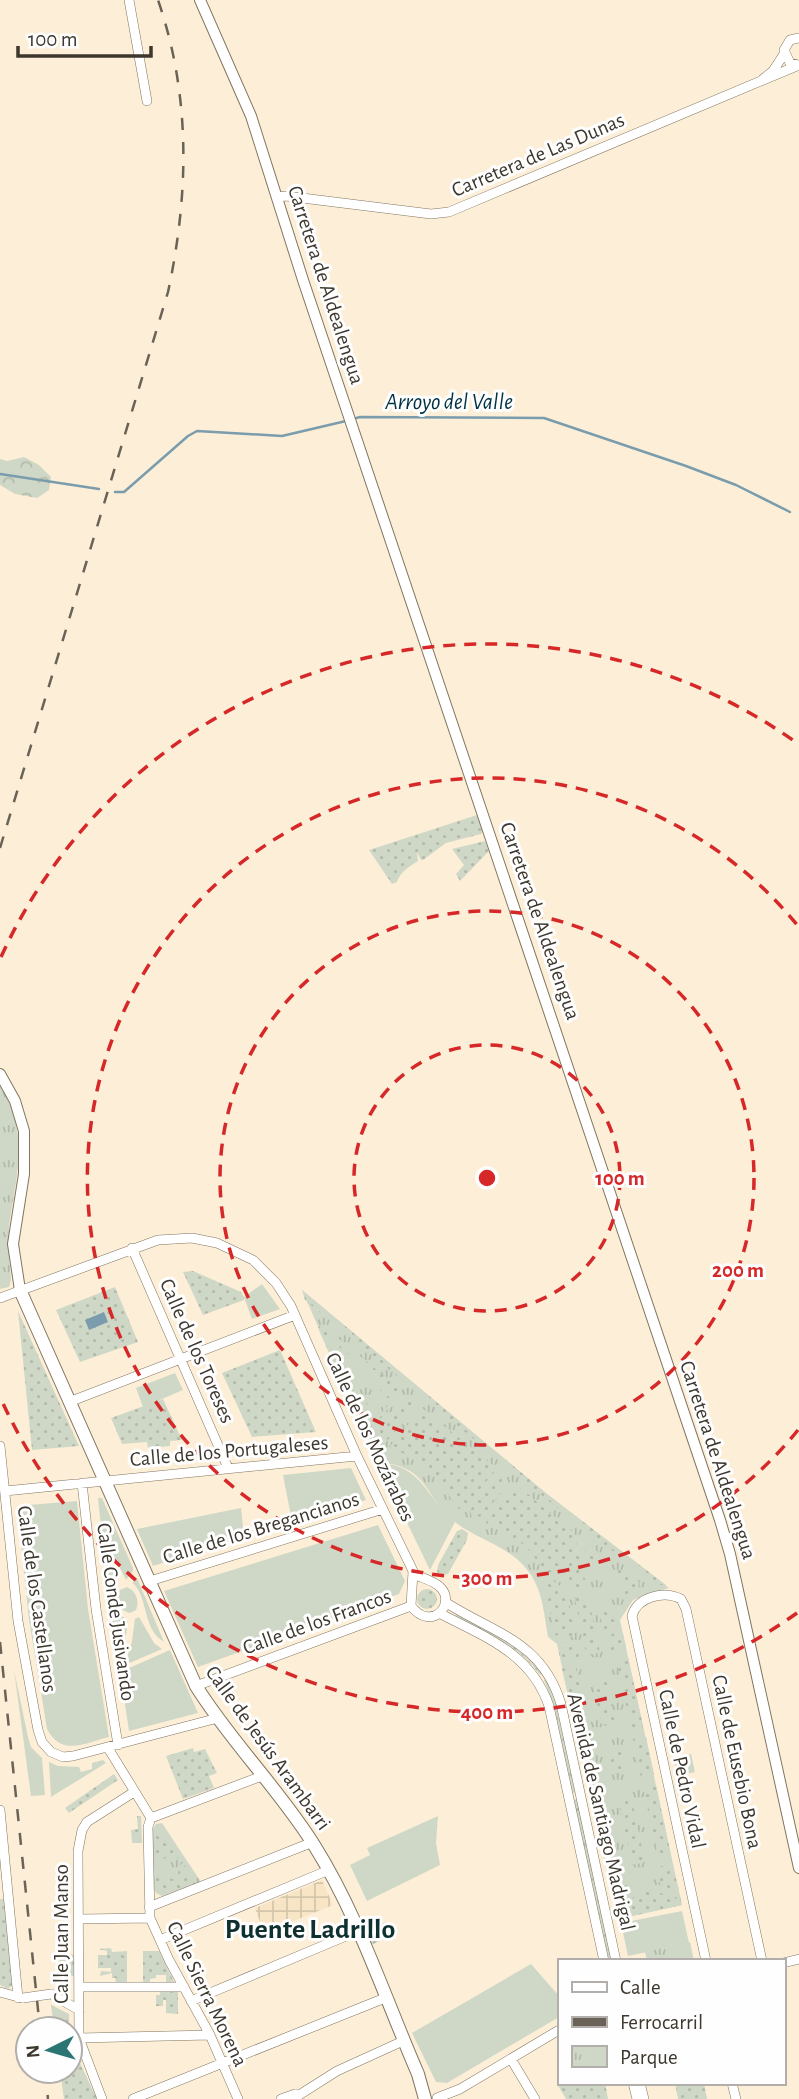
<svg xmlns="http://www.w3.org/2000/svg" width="799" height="2099" font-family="'Alegreya Sans',sans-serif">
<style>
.industrial{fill:url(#industrial-grid)}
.grass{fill:#cfd8c6}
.forest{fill:url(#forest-crowns)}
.park{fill:url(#park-tufts)}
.garden{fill:url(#garden-dots)}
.water{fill:#7a9cac}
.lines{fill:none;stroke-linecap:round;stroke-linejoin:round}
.stream{stroke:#7a9cac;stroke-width:2.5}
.minor-casing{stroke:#827560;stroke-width:10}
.tertiary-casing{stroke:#827560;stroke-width:12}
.secondary-casing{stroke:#827560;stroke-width:14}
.minor{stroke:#fff;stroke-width:9}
.tertiary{stroke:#fff;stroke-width:10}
.secondary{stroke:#fff;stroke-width:12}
.rail{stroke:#6a6256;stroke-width:2.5;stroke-dasharray:12 12;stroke-linecap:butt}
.minor-bridge-casing{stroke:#827560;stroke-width:10;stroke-linecap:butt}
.minor-bridge{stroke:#fff;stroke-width:9}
.ring{fill:none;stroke:#d62828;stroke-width:3.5;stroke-dasharray:12 9}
.labels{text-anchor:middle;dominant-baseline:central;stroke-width:6;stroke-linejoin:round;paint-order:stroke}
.street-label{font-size:21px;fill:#3d372e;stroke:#fefefe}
.water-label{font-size:23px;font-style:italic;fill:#003142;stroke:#fefefe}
.district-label{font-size:28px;font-weight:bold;fill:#0e3130;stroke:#fefefe}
.centre{fill:#d62828;stroke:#fefefe;stroke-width:3.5}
.ring-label{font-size:21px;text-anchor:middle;font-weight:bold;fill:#d62828;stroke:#fefefe;stroke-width:6;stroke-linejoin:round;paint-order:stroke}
</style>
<defs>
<pattern id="industrial-grid" width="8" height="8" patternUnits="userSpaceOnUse" patternTransform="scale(1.75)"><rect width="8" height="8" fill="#f7e5c6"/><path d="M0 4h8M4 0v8" fill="none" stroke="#d5c5aa"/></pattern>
<pattern id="forest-crowns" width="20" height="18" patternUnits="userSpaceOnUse" patternTransform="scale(1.75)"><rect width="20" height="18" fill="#cfd8c6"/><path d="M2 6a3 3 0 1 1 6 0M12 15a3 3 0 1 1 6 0" fill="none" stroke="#b3baaa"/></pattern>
<pattern id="park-tufts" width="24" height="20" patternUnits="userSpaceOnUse" patternTransform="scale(1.75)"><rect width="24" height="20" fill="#cfd8c6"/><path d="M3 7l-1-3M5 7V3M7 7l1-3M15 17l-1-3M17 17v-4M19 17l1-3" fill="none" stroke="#b3baaa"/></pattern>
<pattern id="garden-dots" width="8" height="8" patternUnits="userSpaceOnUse" patternTransform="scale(1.75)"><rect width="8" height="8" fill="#cfd8c6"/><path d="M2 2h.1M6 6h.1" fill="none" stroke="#b3baaa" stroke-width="1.8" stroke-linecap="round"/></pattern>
</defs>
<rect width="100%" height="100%" fill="#fdefd7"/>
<path class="industrial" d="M322,1880L333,1905L264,1933L255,1908Z"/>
<path class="grass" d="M262,1284L280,1309L252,1319L244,1297Z
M175,1373L183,1390L143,1407L136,1388Z
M378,1463C423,1464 426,1499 455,1522L430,1570Z
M351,1468L366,1500L292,1522L283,1475Z
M98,1498H102L133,1568V1571L126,1580L116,1560L103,1548Z
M77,1501L88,1609L109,1737C84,1743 62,1757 47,1729L29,1620L17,1506Z
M241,1508L244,1537L153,1566L137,1529Z
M378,1525L405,1581L399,1594L198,1667L164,1591Z
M104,1558L113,1570L117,1583L113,1588L110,1604Z
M135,1578H137L164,1642C142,1629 149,1599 133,1583Z
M110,1611H116L128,1621L124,1649L119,1661Z
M139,1617L154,1643L162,1649L125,1665L132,1641L135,1619Z
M170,1650L198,1713L129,1731L120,1672Z
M14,1670L28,1737L31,1747L42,1758L45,1795L31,1796Z
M691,1754L695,1772L677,1776L674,1757Z
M103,1760L106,1763L51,1797L49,1762L58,1766L79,1767L81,1772L92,1769V1763Z
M438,1816L436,1843L440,1865L367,1901L350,1865L370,1855L367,1848Z
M682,1911L689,1943L628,1956L621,1923Z
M531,1964L559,1996V2017L447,2083L436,2082L412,2033Z"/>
<path class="forest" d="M24,457L39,465L51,477L49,490L37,498L15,494L0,485V459L7,461Z"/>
<path class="park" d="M0,1083C30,1138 17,1169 9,1226C7,1244 10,1262 11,1280L9,1287L0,1289Z
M302,1290L547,1494L669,1588L633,1600L620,1620L682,1905L617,1919L557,1644L548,1637C544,1615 543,1593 531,1575C511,1545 478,1541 452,1520C434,1506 429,1483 410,1471C400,1465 389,1463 378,1463Z
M127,1587C136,1591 140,1601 136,1610L130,1613C119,1611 115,1599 120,1590Z
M162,1823L201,1882L162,1896L156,1893L153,1887V1829L156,1824Z
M690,1942L694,1961H647L645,1952Z
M51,2005L69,2014V2029H54Z"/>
<path class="garden" d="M477,815L483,831L481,834L446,843L423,860H421L417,852L418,861C410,866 399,873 397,882L392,884L369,850Z
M485,841L489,851L460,881L456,874L464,865L452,849Z
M193,1271L241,1292L244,1297V1300L203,1315L183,1272Z
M115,1287L138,1342L80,1362L56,1310Z
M302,1290L547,1494L666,1585H658L572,1520L305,1300Z
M18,1311L79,1446L32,1450Z
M319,1326H324L370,1429L368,1434H365L318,1328Z
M336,1338H338L401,1390V1394L397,1395L340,1348Z
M280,1350L316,1432L252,1437L222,1373Z
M376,1386L394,1401L377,1423H374L364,1398L374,1417L377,1418L389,1404L388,1399L375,1388Z
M405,1398L412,1399L415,1407L382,1447L373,1446L372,1438Z
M163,1399L182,1440L170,1441V1446L148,1448L147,1442L122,1444L111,1418Z
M422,1408L495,1467V1471L463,1509H459C446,1495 441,1476 425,1464C414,1456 399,1454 390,1446Z
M502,1475L507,1479L508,1484L482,1516L472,1518L470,1510L498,1476Z
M513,1486L519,1487L574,1533L586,1584L584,1591L575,1592L564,1577L543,1570L531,1552L519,1541L486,1523V1520Z
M462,1529L468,1533L467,1540L448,1574L441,1575L437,1572L438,1565L457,1531Z
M589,1545L605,1557L592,1567L589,1566L585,1547Z
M619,1569L639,1582L638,1589L629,1595L624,1594L617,1572Z
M547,1579C571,1584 571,1614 575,1634L573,1637L555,1635L544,1582Z
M417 1599a10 10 0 1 1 20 0a10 10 0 1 1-20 0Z
M585,1595L588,1597L600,1652L589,1656L586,1653L575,1599Z
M600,1610L617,1611L620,1621L604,1630L599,1612Z
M457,1614L513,1644L542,1673L540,1675C519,1646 486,1632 455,1616Z
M621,1630L626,1646L624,1649L608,1651C605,1641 611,1631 621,1630Z
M560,1642L570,1644L579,1655L578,1658L562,1661L557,1644Z
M625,1654L628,1657L643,1726L633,1730L631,1728L616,1659Z
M573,1665L576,1668L590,1737L588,1740L580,1742L578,1739L562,1669Z
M546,1679L556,1705L575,1793H573L554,1706L544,1680Z
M604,1679L607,1681L615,1722L604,1726L601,1723L593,1684Z
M642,1734L646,1737L654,1774L644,1779L641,1777L633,1739Z
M590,1746L593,1748L601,1785L599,1788L591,1790L580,1751L582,1748Z
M193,1748L194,1752L205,1749L217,1773L209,1776L214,1788L183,1799L166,1756Z
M619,1750L622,1752L626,1770L615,1774L612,1771L608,1755Z
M114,1774L118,1780L69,1813L65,1808Z
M653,1783L656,1785L671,1855L661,1859L658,1857L643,1787Z
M601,1794L604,1797L618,1865L616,1869L608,1871L590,1799Z
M577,1799L612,1961H609L574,1800Z
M629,1799L632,1800L645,1862L634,1865L631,1862L619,1803Z
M137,1816H141L142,1843H132L131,1830L138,1829Z
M161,1832L179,1857L175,1860L164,1858L155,1865V1836Z
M183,1863L195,1882L165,1894L158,1892L155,1887V1872L163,1879H172L178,1874L179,1866Z
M672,1864L679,1890L677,1892L663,1888L656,1876L657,1867Z
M623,1874L628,1878C630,1890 628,1900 616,1905L614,1904L608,1879Z
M643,1887C657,1887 663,1899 680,1899L682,1905L619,1919L618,1913L628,1905Z
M0,1899H4L13,1984L8,1989L0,1985Z
M387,1922L384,1939L371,1945L363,1928Z
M111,1948L112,1952L127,1951V1984H115L116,1978H112V1973L100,1976L101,1971L111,1972V1968H98V1955H107V1951L98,1949Z
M143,1951H159L175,1984H166V1975H156V1978L150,1979V1984H143Z
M59,1953L76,1955V1977L63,1973L60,1977Z
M160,1992H178V2014L166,2013V2000H163V2006H156V1995H160Z
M80,2063L97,2099H64L60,2071H70V2067Z
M559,2083H605L608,2099H566L557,2084Z
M675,2083H704L707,2099H678Z"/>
<path class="water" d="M104,1312L108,1322L89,1330L85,1320Z"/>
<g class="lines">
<path class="stream" d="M353,419L360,417L544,418L686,466L736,485L790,512
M0,474L99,489
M115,492H124L188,436L197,431L282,436L346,421"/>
<g class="minor-casing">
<path id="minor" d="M129,0L147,101
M799,38L790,40L784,50L790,63L799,65
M763,79L773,71L784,54
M277,197L286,196L431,214L449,212L799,65
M132,1248L228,1468
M0,1298L158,1240L192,1238L217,1243L253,1260L276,1283L291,1306L357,1456L413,1571L411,1606C432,1633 457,1603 440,1587C434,1581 422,1578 414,1574
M69,1402L295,1315
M0,1446L18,1621L38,1730L42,1742L51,1752L63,1757L73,1756L218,1718
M82,1483L96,1609L118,1745
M5,1491L357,1456
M150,1581L383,1509
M445,1602C495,1634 542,1641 561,1704L616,1961
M439,1613C485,1637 531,1653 549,1706L604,1961
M196,1686L411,1606
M108,1748L151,1818L148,1827L150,1918L169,1960L210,2035L238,2099
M0,1810L18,1998
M151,1818L262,1776
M149,1907L313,1842
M79,1919L150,1918
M160,1940L329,1870
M706,1961L632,1616C637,1597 664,1590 681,1599L686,1609L762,1961
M783,1963L799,1959
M79,1987H184
M0,1992L22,1998
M51,1994L79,2010
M191,2001L358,1931
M79,2038L210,2035
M511,2059L535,2099
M633,2083L637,2099
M640,2083L644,2099
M732,2083L736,2099
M296,2097L337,2071L403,2041
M437,2098L460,2089L559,2030
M102,2099L79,2038L78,1851L82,1830L87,1822L134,1792
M133,2099L385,1998
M281,2099L295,2094L297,2099"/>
</g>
<g class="tertiary-casing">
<path id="tertiary" d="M200,0L251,116L303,280L720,1520L730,1554L799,1868
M0,1074L15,1101L24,1131V1174L13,1244L20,1290"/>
</g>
<g class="secondary-casing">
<path id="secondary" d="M20,1290L196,1686C231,1742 279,1789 314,1845C358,1915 385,1998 418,2074L425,2099"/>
</g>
<use href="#minor" class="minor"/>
<use href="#tertiary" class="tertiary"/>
<use href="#secondary" class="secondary"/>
<path class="rail" d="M0,848L168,292C189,194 191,96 158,0
M0,1642L40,2029
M45,2071L48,2099"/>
<g class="minor-bridge-casing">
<path id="minor-bridge" d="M23,1998L51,1994"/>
</g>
<use href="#minor-bridge" class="minor-bridge"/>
</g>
<g class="ring">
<circle cx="487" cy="1178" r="133"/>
<circle cx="487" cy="1178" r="267"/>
<path d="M798 1430A400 400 0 1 1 798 926"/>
<path d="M797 1613A534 534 0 0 1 1 1399M1 957A534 534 0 0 1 797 743"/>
</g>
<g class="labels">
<g class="street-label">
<text transform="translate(538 155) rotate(-23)">Carretera de Las Dunas</text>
<text transform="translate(326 285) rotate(72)">Carretera de Aldealengua</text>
<text transform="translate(540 921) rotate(71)">Carretera de Aldealengua</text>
<text transform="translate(197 1351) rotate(66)">Calle de los Toreses</text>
<text transform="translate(370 1437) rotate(65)">Calle de los Mozárabes</text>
<text transform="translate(229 1451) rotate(-5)">Calle de los Portugaleses</text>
<text transform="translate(718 1460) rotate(72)">Carretera de Aldealengua</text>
<text transform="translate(261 1528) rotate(-17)">Calle de los Bregancianos</text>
<text transform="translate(37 1599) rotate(82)">Calle de los Castellanos</text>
<text transform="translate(116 1612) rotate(82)">Calle Conde Jusivando</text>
<text transform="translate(317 1622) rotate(-20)">Calle de los Francos</text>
<text transform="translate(268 1748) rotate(54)">Calle de Jesús Arambarri</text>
<text transform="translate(737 1762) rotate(78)">Calle de Eusebio Bona</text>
<text transform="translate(682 1769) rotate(78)">Calle de Pedro Vidal</text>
<text transform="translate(601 1812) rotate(77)">Avenida de Santiago Madrigal</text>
<text transform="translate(61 1934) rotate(-90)">Calle Juan Manso</text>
<text transform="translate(207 1994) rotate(64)">Calle Sierra Morena</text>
</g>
<g class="water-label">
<text x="449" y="402">Arroyo del Valle</text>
</g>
<g class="district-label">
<text x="310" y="1930">Puente Ladrillo</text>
</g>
</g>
<circle cx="487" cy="1178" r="10" class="centre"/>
<g class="ring-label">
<text x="620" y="1185">100 m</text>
<text x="738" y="1277">200 m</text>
<text x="487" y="1585">300 m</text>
<text x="487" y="1719">400 m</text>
</g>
<rect x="558" y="1959" width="228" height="126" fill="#fefefe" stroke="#b1aeab" stroke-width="2"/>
<rect x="572" y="1982" width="35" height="10" fill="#ffffff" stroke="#b1aeab" stroke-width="2"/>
<text x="620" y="1994" font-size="21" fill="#3d372e">Calle</text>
<rect x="572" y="2017" width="35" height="10" fill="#6a6256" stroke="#b1aeab" stroke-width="2"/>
<text x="620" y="2029" font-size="21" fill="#3d372e">Ferrocarril</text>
<rect x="572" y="2046" width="35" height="21" fill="url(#park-tufts)" stroke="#b1aeab" stroke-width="2"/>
<text x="620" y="2064" font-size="21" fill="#3d372e">Parque</text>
<g transform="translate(49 2050) rotate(265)"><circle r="33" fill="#fefefe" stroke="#b1aeab" stroke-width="2"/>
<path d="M0-5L12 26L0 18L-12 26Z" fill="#2b7574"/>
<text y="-10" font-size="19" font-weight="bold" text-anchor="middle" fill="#3d372e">N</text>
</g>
<path d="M18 46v10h133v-10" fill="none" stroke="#3d372e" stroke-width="3.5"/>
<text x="28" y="46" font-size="21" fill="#3d372e" stroke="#fefefe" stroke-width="5" paint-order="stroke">100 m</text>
</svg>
